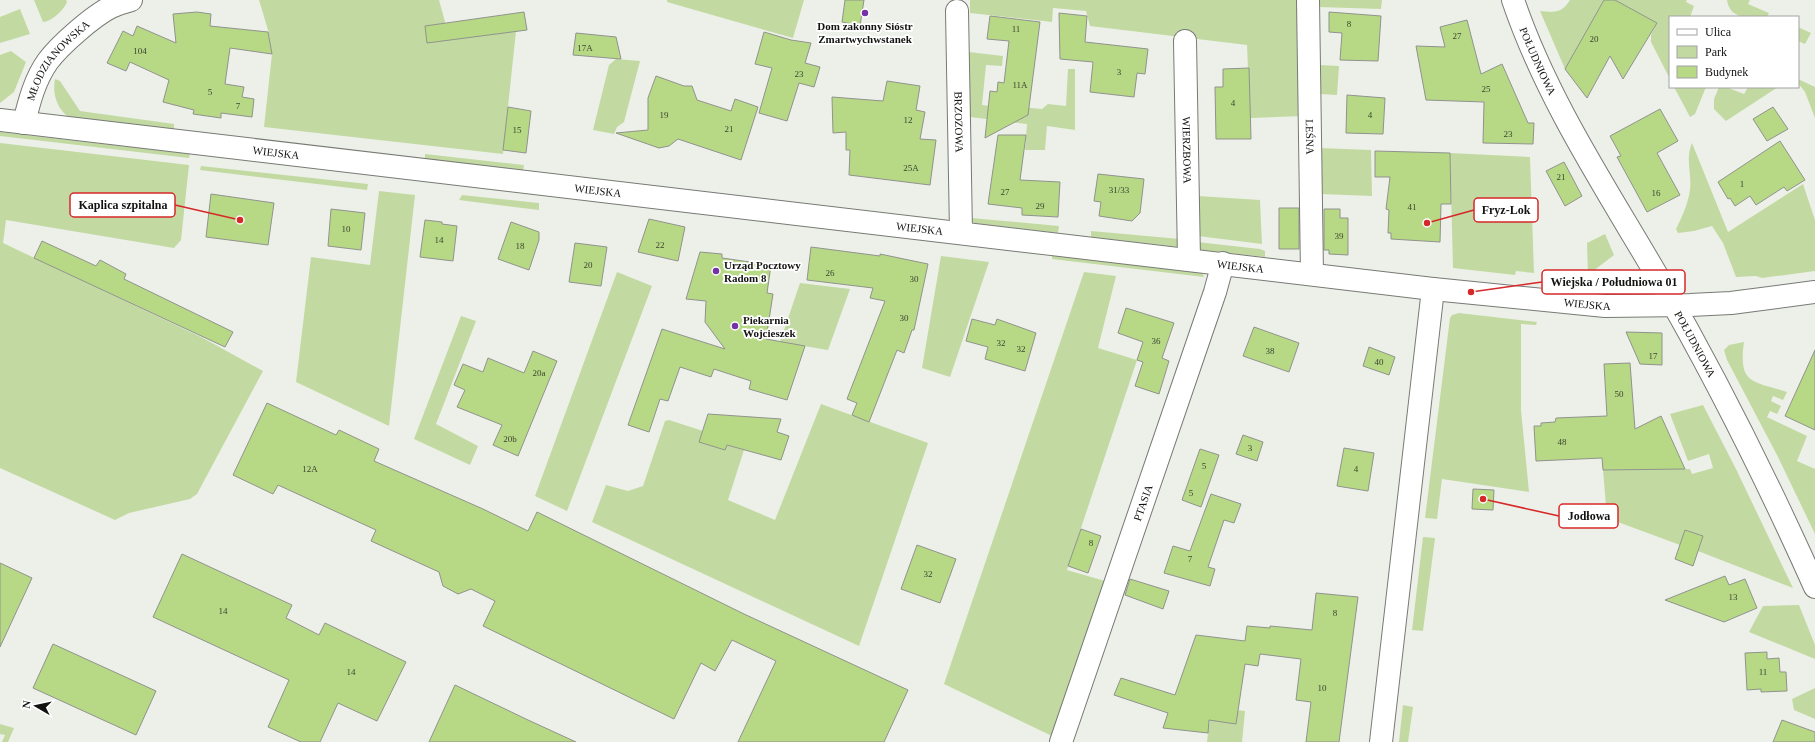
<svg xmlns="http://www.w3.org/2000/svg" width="1815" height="742" font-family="Georgia,serif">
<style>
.green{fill:#c2daa2}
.building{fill:#b7d986;stroke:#90938d}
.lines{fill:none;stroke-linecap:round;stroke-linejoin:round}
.minor-casing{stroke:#777a74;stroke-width:24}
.minor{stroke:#fff;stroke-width:22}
.poi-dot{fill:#7432a6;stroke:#fff;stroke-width:1.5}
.labels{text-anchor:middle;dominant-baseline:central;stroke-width:3.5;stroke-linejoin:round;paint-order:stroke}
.number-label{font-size:9px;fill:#3b442e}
.poi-label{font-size:11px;font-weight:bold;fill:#121311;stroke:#fff;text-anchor:start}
.street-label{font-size:11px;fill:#121311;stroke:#fff}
.leader{fill:none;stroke:#d62828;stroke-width:1.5}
.callout-dot{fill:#d62828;stroke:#fff;stroke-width:1.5}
.callout{fill:#fff;stroke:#d62828;stroke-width:1.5}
.callout-label{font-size:12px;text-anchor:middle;font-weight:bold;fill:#121311}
</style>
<rect width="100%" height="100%" fill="#edf0e9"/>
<path class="green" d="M34,0H66L67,2C64,10 51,22 43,22Z
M259,0H439L450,40L516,31L503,154L264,127L272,54L268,30Z
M667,0H804L793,38L667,2Z
M970,0H1299L1303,116L1250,118L1247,45L1090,26L1086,11L1053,8L1052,22L970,13Z
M1318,0H1382L1381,9L1318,7Z
M1570,0H1604L1565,69L1540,11C1555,12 1561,14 1570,0Z
M1615,0H1687L1686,2L1694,6L1690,17H1670V79L1651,42V35L1657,23Z
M1727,0H1750L1748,4L1769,13L1767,17C1751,17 1730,21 1727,0Z
M20,9L30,34L0,43V17Z
M1798,27L1811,33L1805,44L1798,41Z
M11,51L26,62L14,92L0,103V55Z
M969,52L1003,56L1002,66L986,65L982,105L1010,108V106L1042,109L1048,104L1066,106L1068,69H1075V130L1047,126L1045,150H1025L1027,124L970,117Z
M616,59L640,61L624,122L617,127L614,134L593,130L609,65Z
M1319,65L1339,66L1337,95L1320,94Z
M55,79L60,81L80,111L174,124V130L70,118C57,109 52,94 55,79Z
M1798,79L1815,87V118L1805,92L1798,83Z
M1674,87H1706L1695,114L1690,117Z
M1719,87H1726L1744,94L1748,87H1778L1726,121L1714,109V99Z
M0,132L190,154L189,158L0,136Z
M0,143L189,165L181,240L174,248L6,220L3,243L203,338L263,371L197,494L190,499L129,513L115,520L0,468Z
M1692,143L1728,232L1803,184L1815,220V271L1762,278L1756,276L1736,277L1723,243L1712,226L1694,231L1678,233L1676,229C1682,217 1688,204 1690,190C1692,174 1685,159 1692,143Z
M1320,148L1371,150L1372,196L1320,194Z
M1450,153L1530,157L1534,273L1516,271L1515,275L1453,268Z
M425,154L524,165L523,171L425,159Z
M201,166L368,184L367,190L200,170Z
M379,191L415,195L389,426L296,382L311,257L370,265Z
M462,195L539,203V210L459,200Z
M1198,196L1260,200L1262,244L1198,236Z
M971,218L1059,226L1058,233L974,223Z
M1091,231L1180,239L1179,247L1091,237Z
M1605,234L1614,255L1588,275L1587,243Z
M1197,242L1260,249L1265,251V257L1202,250L1197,247Z
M1052,255L1202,272L1204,277L1052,259Z
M941,256L989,262L950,377L922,368Z
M617,272L652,286L567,511L535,496Z
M1084,272L1116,276L1098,348L1137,360L1067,570L1105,581L1054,737L944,684Z
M800,283L850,289L828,350L780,342Z
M1459,313L1537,322L1536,325L1521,324V410L1529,492L1442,479L1437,519L1425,518L1450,318L1452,315Z
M461,316L476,321L436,424L478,446L470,465L414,439Z
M1744,342C1738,385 1753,381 1787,392L1783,400L1773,396L1771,401L1781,406L1777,414L1770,411L1767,417L1807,436L1797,461L1815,469V534L1778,457L1727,360L1724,350L1729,345Z
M821,404L928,443L859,646L592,522L606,485L628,491L643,486L665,421L669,420L703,431L699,442L725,450L727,445L744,450L728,500L775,520Z
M1703,405L1735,467L1793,588L1698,551L1703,536L1685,530L1680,545L1607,518L1603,470L1685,469H1690L1692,474L1713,468L1709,454L1688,461L1670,414Z
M1423,537L1435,538L1423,631L1412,630Z
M1799,605L1815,645V659L1749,632L1763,606Z
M1815,688V719L1794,710L1792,699Z
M1403,705L1413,707L1408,742H1399Z
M1211,707L1245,711L1242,742H1207Z
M0,724L14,728L8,742H2L5,735L0,734Z"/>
<path class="building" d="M845,0H864L860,26L842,22Z
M1604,0H1615L1657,23L1623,79L1610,56L1587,98L1565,69Z
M197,12L211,14L210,26L268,32L272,54L230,48L225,84L244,87L242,97L254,99L252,117L221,113V118L193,114L194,110L163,102L169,80L130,62L126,71L107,63L123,31L133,36L137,26L176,43L173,14Z
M524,12L527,30L427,43L425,26Z
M1329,12L1381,16L1378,61L1340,60L1342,33L1329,32Z
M1059,13L1087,16L1085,42L1148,49L1145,74L1137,73L1134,97L1090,92L1093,62L1060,59Z
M990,16L1040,22L1028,115L985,138L990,91L997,92L998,82L1004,83L1009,41L987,39Z
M1467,20L1481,74L1502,64L1528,123H1534L1533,144L1483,143L1484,102L1426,100L1416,46L1445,47L1440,27Z
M764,32L791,40L811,43L805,63L820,67L814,87L799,83L787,121L759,113L772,68L755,64Z
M576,33L616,37L621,59L573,55Z
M1249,68L1251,139H1216L1215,87H1223V69Z
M656,76L684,86H692L697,100L731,111L735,99L758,107L741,160L678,139L669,146L659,148L616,133L648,130V98Z
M887,81L920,86L916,110L925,112L920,139L936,140L930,185L849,175L850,150H846V132L833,133L832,97L883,101Z
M1347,95L1385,98L1383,134L1346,133Z
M508,107L531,111L526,153L503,150Z
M1773,107L1788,129L1767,141L1753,119Z
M1660,109L1678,141L1657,153L1680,195L1647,212L1617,157L1621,156L1610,136Z
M998,135H1026L1020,180L1060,182L1058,217L1022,215V208L988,204Z
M1780,141L1805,180L1787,191L1784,187L1756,205L1750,196L1735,206L1730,198L1728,199L1718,182Z
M1375,151L1450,153L1451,204H1441L1440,242L1391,239V233H1388L1389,210L1386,209L1390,177H1375Z
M1564,162L1582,196L1565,206L1546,171Z
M1098,174L1144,179L1140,213L1132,221L1099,216L1101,202L1094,201Z
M211,194L274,203L268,245L206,237Z
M1279,208H1299V249H1279Z
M331,209L365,213L361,250L328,246Z
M1324,209H1340V218H1348V255L1329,254V250H1324Z
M649,219L685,227L678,261L638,252Z
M425,220L442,222V224L457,226L453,261L420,257Z
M511,222L539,232V240L529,270L498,259Z
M42,241L96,266L100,260L126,274L124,279L233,332L225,347L34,258Z
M575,243L607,247L601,286L569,282Z
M811,247L880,256V254L928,264L914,330H912L904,353L897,350L869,422L852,415L857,403L847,399L885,301L870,298L873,288L807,280Z
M700,252L722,254V258L771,265L767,293L773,294L766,339L805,346L787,400L749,389L751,381L714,369L711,377L680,367L668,401L660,399L649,432L628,425L662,329L725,349L705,322L706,301L686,299Z
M1126,308L1174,323L1162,358L1169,361L1159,394L1135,386L1143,362L1137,360L1143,342L1118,333Z
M972,319L995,325L997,319L1036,333L1025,371L985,359L988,347L966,341Z
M1254,327L1299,343L1289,372L1243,356Z
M1626,332L1662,333V365L1640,364Z
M1369,347L1395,357L1389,375L1363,366Z
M1815,350V430L1785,416Z
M533,351L557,361L518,456L493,445L502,425L457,407L465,390L454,385L463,364L483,372L488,358L524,373Z
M1630,363L1635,429L1661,416L1685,469L1603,470L1602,458L1536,461L1534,426H1541V423L1555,422L1556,418L1607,416L1604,364Z
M267,403L336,435L339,430L379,449L374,461L483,509L528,531L537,512L744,614L908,690L884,742H738L776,661L732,640L715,671L701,663L674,719L483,626L495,601L471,589L458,594L443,586L439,572L371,541L376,530L278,485L273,494L233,475Z
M708,414L781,419L777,432L789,436L781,460L727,445L725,450L699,442Z
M1243,435L1263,442L1257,461L1236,454Z
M1344,448L1374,453L1368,491L1337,486Z
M1200,449L1219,455L1201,507L1182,500Z
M1473,489L1494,490L1493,510L1472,509Z
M1211,494L1241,504L1234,523L1224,520L1208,567L1215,569L1210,586L1164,573L1173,546L1190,551Z
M1081,529L1101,536L1088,573L1068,566Z
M1685,530L1703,536L1693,566L1675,559Z
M917,545L956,559L940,603L901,589Z
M182,554L292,605L286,618L319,635L325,623L406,662L377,721L338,703L320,742H301L268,727L289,680L153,617Z
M0,563L32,578L0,647Z
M1725,576L1729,585L1745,579L1757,608L1724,622L1665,600Z
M1130,579L1169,591L1163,609L1125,595Z
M1316,593L1358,597L1339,742H1306L1311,702L1296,700L1301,659L1260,654L1258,666L1245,664L1236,724L1209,720L1208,733L1163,728L1168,713L1114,695L1121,678L1175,695L1196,635L1245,641L1247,626L1270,628V626L1312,630Z
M53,644L156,691L136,735L33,688Z
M1767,652V659L1779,658L1780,672H1786L1787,691L1761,692V689L1747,690L1745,653Z
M455,685L528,720L576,742H429Z
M1782,720L1815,732V742H1773Z"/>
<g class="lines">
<g class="minor-casing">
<g id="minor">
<path id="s1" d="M1308,0L1312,274"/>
<path id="s2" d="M1513,0C1547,100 1606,188 1659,279C1716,378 1768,482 1815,587"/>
<path id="s3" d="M957,11L961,232"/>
<path id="s4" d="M1185,41L1189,259"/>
<path id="s5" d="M0,120L1433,289L1605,306L1690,305L1731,303L1815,292"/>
<path id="s6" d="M24,123C29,102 35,79 48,61C60,45 93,16 111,7C117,4 125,2 131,0"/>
<path id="s7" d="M1061,742L1215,292L1223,263"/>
<path d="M1381,742L1433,289"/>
</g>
</g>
<use href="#minor" class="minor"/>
</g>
<g class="poi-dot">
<circle cx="865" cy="13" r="4"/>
<circle cx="716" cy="271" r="4"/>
<circle cx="735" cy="326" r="4"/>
</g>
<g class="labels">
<g class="number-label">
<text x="1349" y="24">8</text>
<text x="1016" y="29">11</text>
<text x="1457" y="36">27</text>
<text x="1594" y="39">20</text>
<text x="585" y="48">17A</text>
<text x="140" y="51">104</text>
<text x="1119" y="72">3</text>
<text x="799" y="74">23</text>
<text x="1020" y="85">11A</text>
<text x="1486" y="89">25</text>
<text x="210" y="92">5</text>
<text x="1233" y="103">4</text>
<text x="238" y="106">7</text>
<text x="664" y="115">19</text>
<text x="1370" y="115">4</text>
<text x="908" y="120">12</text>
<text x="729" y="129">21</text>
<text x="517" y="130">15</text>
<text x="1508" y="134">23</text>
<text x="911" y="168">25A</text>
<text x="1561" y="177">21</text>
<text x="1742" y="184">1</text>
<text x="1119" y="190">31/33</text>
<text x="1005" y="192">27</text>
<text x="1656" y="193">16</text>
<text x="1040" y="206">29</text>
<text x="1412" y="207">41</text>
<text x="346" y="229">10</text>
<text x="1339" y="236">39</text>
<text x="439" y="240">14</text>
<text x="660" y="245">22</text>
<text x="520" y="246">18</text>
<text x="588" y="265">20</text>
<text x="830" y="273">26</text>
<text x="914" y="279">30</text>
<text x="904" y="318">30</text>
<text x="1156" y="341">36</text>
<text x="1001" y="343">32</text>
<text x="1021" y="349">32</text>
<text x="1270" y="351">38</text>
<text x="1653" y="356">17</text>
<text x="1379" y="362">40</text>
<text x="539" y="373">20a</text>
<text x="1619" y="394">50</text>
<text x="510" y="439">20b</text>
<text x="1562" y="442">48</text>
<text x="1250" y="448">3</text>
<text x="1204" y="466">5</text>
<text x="310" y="469">12A</text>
<text x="1356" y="469">4</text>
<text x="1191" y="493">5</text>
<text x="1091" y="543">8</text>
<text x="1190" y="559">7</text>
<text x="928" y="574">32</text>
<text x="1733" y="597">13</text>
<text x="223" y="611">14</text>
<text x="1335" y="613">8</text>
<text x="351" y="672">14</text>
<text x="1763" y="672">11</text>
<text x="1322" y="688">10</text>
</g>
<g class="poi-label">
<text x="865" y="26" text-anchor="middle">Dom zakonny Sióstr<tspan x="865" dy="13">Zmartwychwstanek</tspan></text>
<text x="724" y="265">Urząd Pocztowy<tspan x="724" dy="13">Radom 8</tspan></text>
<text x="743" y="320">Piekarnia<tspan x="743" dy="13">Wojcieszek</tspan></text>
</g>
<g class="street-label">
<text stroke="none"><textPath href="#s2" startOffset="66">POŁUDNIOWA</textPath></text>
<text stroke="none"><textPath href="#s6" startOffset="73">MŁODZIANOWSKA</textPath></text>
<text stroke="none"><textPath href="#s3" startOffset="111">BRZOZOWA</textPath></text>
<text stroke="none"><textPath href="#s1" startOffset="137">LEŚNA</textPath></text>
<text stroke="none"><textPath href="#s4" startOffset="109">WIERZBOWA</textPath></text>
<text stroke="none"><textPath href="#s5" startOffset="278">WIEJSKA</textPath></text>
<text stroke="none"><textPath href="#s5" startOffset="602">WIEJSKA</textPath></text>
<text stroke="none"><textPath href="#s5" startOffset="926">WIEJSKA</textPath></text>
<text stroke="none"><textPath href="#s5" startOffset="1249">WIEJSKA</textPath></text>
<text stroke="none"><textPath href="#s5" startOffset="1598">WIEJSKA</textPath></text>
<text stroke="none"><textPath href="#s2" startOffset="390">POŁUDNIOWA</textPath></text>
<text stroke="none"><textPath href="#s7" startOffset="253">PTASIA</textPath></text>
</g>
</g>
<path class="leader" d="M240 220L175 205M1427 223L1474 210M1471 292L1542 282M1483 499L1559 516"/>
<g class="callout-dot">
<circle cx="240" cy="220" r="4"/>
<circle cx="1427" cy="223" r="4"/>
<circle cx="1471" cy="292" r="4"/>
<circle cx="1483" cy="499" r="4"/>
</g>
<g class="callout">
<rect x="70" y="193" width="105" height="24" rx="4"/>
<rect x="1474" y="198" width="64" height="24" rx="4"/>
<rect x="1542" y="270" width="143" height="24" rx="4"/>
<rect x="1559" y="504" width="59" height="24" rx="4"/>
</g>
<g class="callout-label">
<text x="123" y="209">Kaplica szpitalna</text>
<text x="1506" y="214">Fryz-Lok</text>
<text x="1614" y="286">Wiejska / Południowa 01</text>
<text x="1589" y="520">Jodłowa</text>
</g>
<rect x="1669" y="16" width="130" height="72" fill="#ffffff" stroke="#a0a1a0"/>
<rect x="1677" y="29" width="20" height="6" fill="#ffffff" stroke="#a0a1a0"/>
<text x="1705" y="36" font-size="12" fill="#121311">Ulica</text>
<rect x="1677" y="46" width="20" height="12" fill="#c2daa2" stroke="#a0a1a0"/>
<text x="1705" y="56" font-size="12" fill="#121311">Park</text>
<rect x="1677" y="66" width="20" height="12" fill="#b7d986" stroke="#a0a1a0"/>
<text x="1705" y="76" font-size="12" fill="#121311">Budynek</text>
<g transform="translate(36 706) rotate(279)" stroke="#ffffff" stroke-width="3" paint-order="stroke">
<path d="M0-3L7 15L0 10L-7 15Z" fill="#121311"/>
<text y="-6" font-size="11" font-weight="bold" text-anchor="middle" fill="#121311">N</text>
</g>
</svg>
